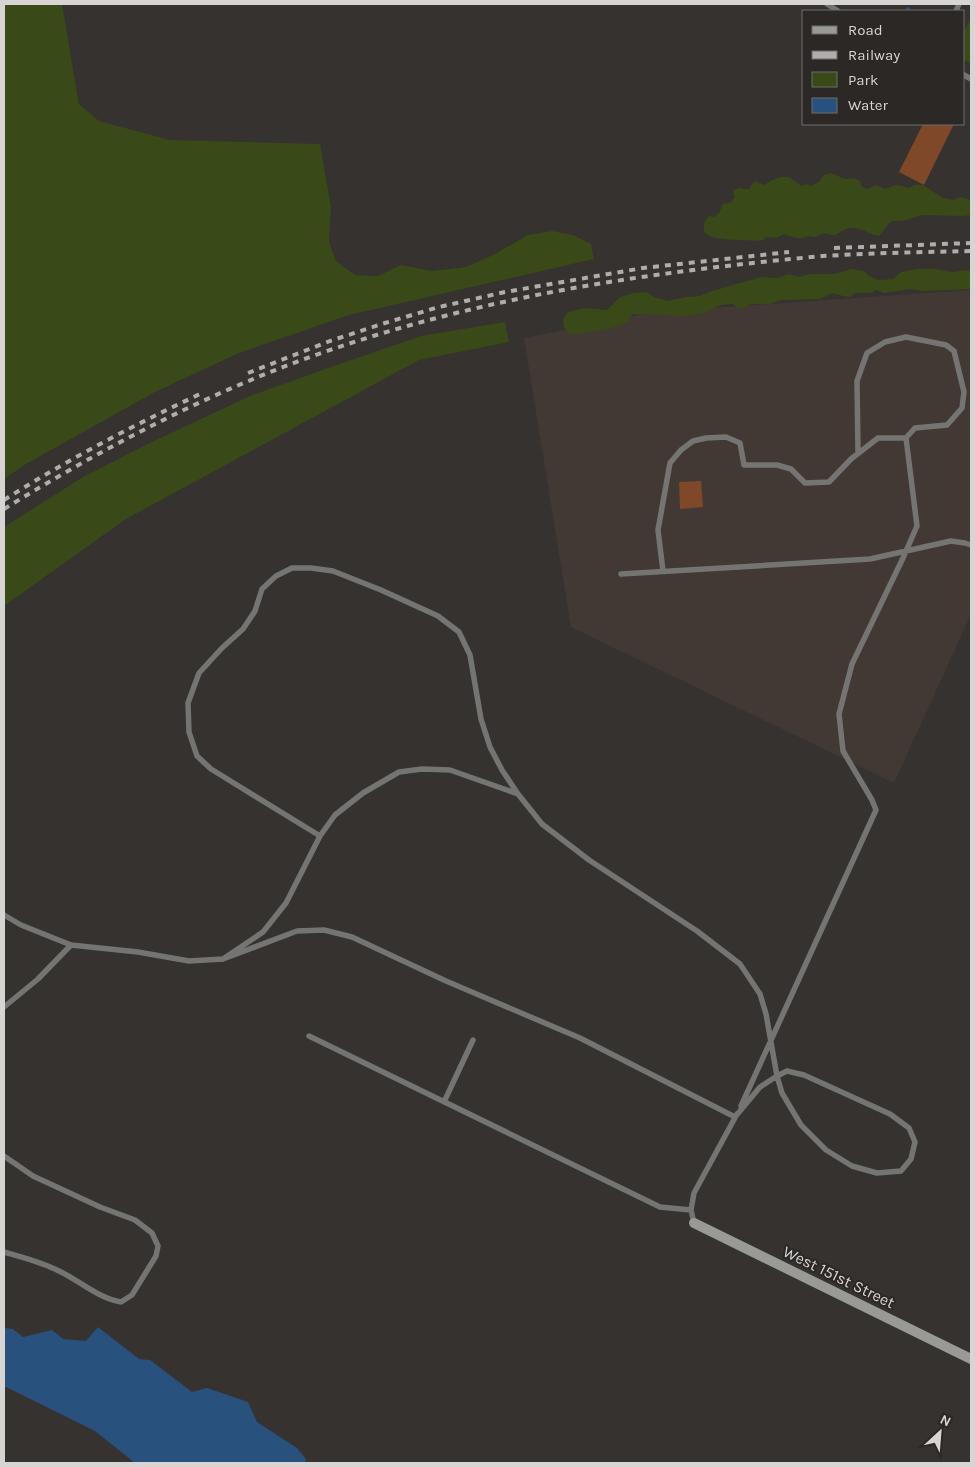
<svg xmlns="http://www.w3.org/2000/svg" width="975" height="1467" font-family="Karla,sans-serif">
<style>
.built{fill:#433934}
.green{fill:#394917}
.water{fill:#29517d}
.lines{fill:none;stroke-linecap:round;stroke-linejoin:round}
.stream{stroke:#29517d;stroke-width:4}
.building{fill:#7e4829}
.lane{stroke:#747472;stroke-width:5.5}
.secondary{stroke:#999996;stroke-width:10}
.rail{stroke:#b0adac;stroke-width:4;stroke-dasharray:6 6;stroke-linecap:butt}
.labels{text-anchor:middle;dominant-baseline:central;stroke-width:4;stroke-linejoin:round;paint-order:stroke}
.street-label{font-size:16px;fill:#d7d5d4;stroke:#2b2826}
</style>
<rect width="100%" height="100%" fill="#353230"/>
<path class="built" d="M971,290V614L894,783L571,627L524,338L653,312Z"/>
<path class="green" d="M4,4H62L79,104L99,121L170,140L320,144L331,207L329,242L336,261L355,275L378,276L401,265L432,271L466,267L495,254L528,235L552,231L573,235L591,244L594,259L349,315L239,353L155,392L26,464L4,479Z
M971,17V64L964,60V31Z
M830,173C842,176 841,181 854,178L860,181L862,187L867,189L877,185C887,192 888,186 897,185C901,185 907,188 910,188L914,185H923L943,198L954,200L959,197L965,198L971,201V215L962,216L922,215L903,221H891L879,236C868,234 860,227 851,228C844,228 839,235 832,235C829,235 827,233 824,233L816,237L808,236L803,238H796L784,234L776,238L766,237C765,238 764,239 763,240C759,242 717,239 712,237C711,237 705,233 705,233C702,225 704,222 709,216L714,217L719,213L723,204L731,202L735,197L733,194L734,190L739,188C755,191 746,188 755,181L764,185C771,180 784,173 792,179C796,181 797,184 802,186L805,184L811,186L820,181L824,175Z
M852,269L864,271L869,276L878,280L893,279L901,272L916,269H934L953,272L964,270L971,271V289L924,291L910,289L884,293L876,290L872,293H855L850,297L843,296L832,293L821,299L782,300L769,304H751L744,308H738L733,304L721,305L707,312L686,316L632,314L628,322C609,330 592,333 571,334L564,328L563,319L568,312L585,308L607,310L620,297L634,293L647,292L654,297L667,301L686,297L700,296L712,291L761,277L777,278L789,274L799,277L809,274H834Z
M505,322L509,342L419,360L126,519L4,606V527L83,477L154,441L250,396L328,368L421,336Z"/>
<path class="water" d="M98,1327L139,1359L150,1360L192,1392L207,1388L248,1402L257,1422L297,1448L306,1459L305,1463H135L95,1431L4,1386V1328L13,1329L23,1337L52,1330L63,1339L86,1341Z"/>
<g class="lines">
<path class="stream" d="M908,9V11"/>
</g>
<path class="building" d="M923,124H954L924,185L899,172Z
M701,481L703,507L680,509L679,482Z"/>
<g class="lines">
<path class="lane" d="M827,4L838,11
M956,11L959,4
M964,75L971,79
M663,571L658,530L670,463L681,450L693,441L706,438L726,437L740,443L744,465H777L791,469L805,483L829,482L851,459L878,438H906
M621,574L870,559L951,541L965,543L971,545
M320,836L335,815L363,793L399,772L422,769L450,770L518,794
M4,915L21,925L71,945L138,952L189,961L223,959L297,931L324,930L352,937L446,981L580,1038L735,1117L760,1087L777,1076L787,1071L804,1075L890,1114L909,1128L915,1142L911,1159L901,1171L877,1173L852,1166L826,1150L801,1125L782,1093L777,1076L766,1014L760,994L740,964L697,931L589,860L542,824L518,794L502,770L490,747L481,719L470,655L459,632L438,616L381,590L333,571L311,568H292L276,576L262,589L255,611L243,629L222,648L199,673L188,703L189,732L197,756L211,769L320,836L286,903L263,932L223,959
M4,1007L38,979L71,945
M309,1036L660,1207L691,1210
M444,1102L473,1040
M741,1106L876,810L872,800L843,751L839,714L852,664L903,558L917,526L906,438L915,428L947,425L962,408L964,392L954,351L946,345L906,337L885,342L867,353L857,381L858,453
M4,1156L33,1176L100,1207L135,1220L152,1233L158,1246L156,1256L132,1295L121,1302C98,1298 80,1281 59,1271C42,1262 22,1257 4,1252
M694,1223L691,1210L694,1193L737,1114"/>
<path class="secondary" d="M694,1223L971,1359"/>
<path class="rail" d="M834,248L971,243
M248,373L330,341L385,323L439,307L505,292L643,268L789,252
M4,500C67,460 132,426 200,394
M4,509C108,445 217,388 333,349C448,310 567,286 686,271C732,265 778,260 823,256C873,253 922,252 971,251"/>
</g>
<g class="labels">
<g class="street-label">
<text transform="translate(839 1277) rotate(26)">West 151st Street</text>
</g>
</g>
<rect width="975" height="1467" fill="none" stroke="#d7d5d4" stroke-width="10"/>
<rect x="802" y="10" width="162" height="115" fill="#2b2826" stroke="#706d6c"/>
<rect x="812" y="26" width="25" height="8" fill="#999996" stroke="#706d6c"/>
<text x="848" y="35" font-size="15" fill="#d7d5d4">Road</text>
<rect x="812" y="51" width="25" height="8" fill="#b0adac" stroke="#706d6c"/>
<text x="848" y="60" font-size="15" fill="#d7d5d4">Railway</text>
<rect x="812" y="72" width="25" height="15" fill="#394917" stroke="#706d6c"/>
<text x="848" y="85" font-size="15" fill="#d7d5d4">Park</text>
<rect x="812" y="98" width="25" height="15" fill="#29517d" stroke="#706d6c"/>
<text x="848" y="110" font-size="15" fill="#d7d5d4">Water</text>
<g transform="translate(940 1432) rotate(26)" stroke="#2b2826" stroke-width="4" paint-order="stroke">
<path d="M0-4L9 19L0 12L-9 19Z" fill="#d7d5d4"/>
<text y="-8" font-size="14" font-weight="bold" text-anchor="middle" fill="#d7d5d4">N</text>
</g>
</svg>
